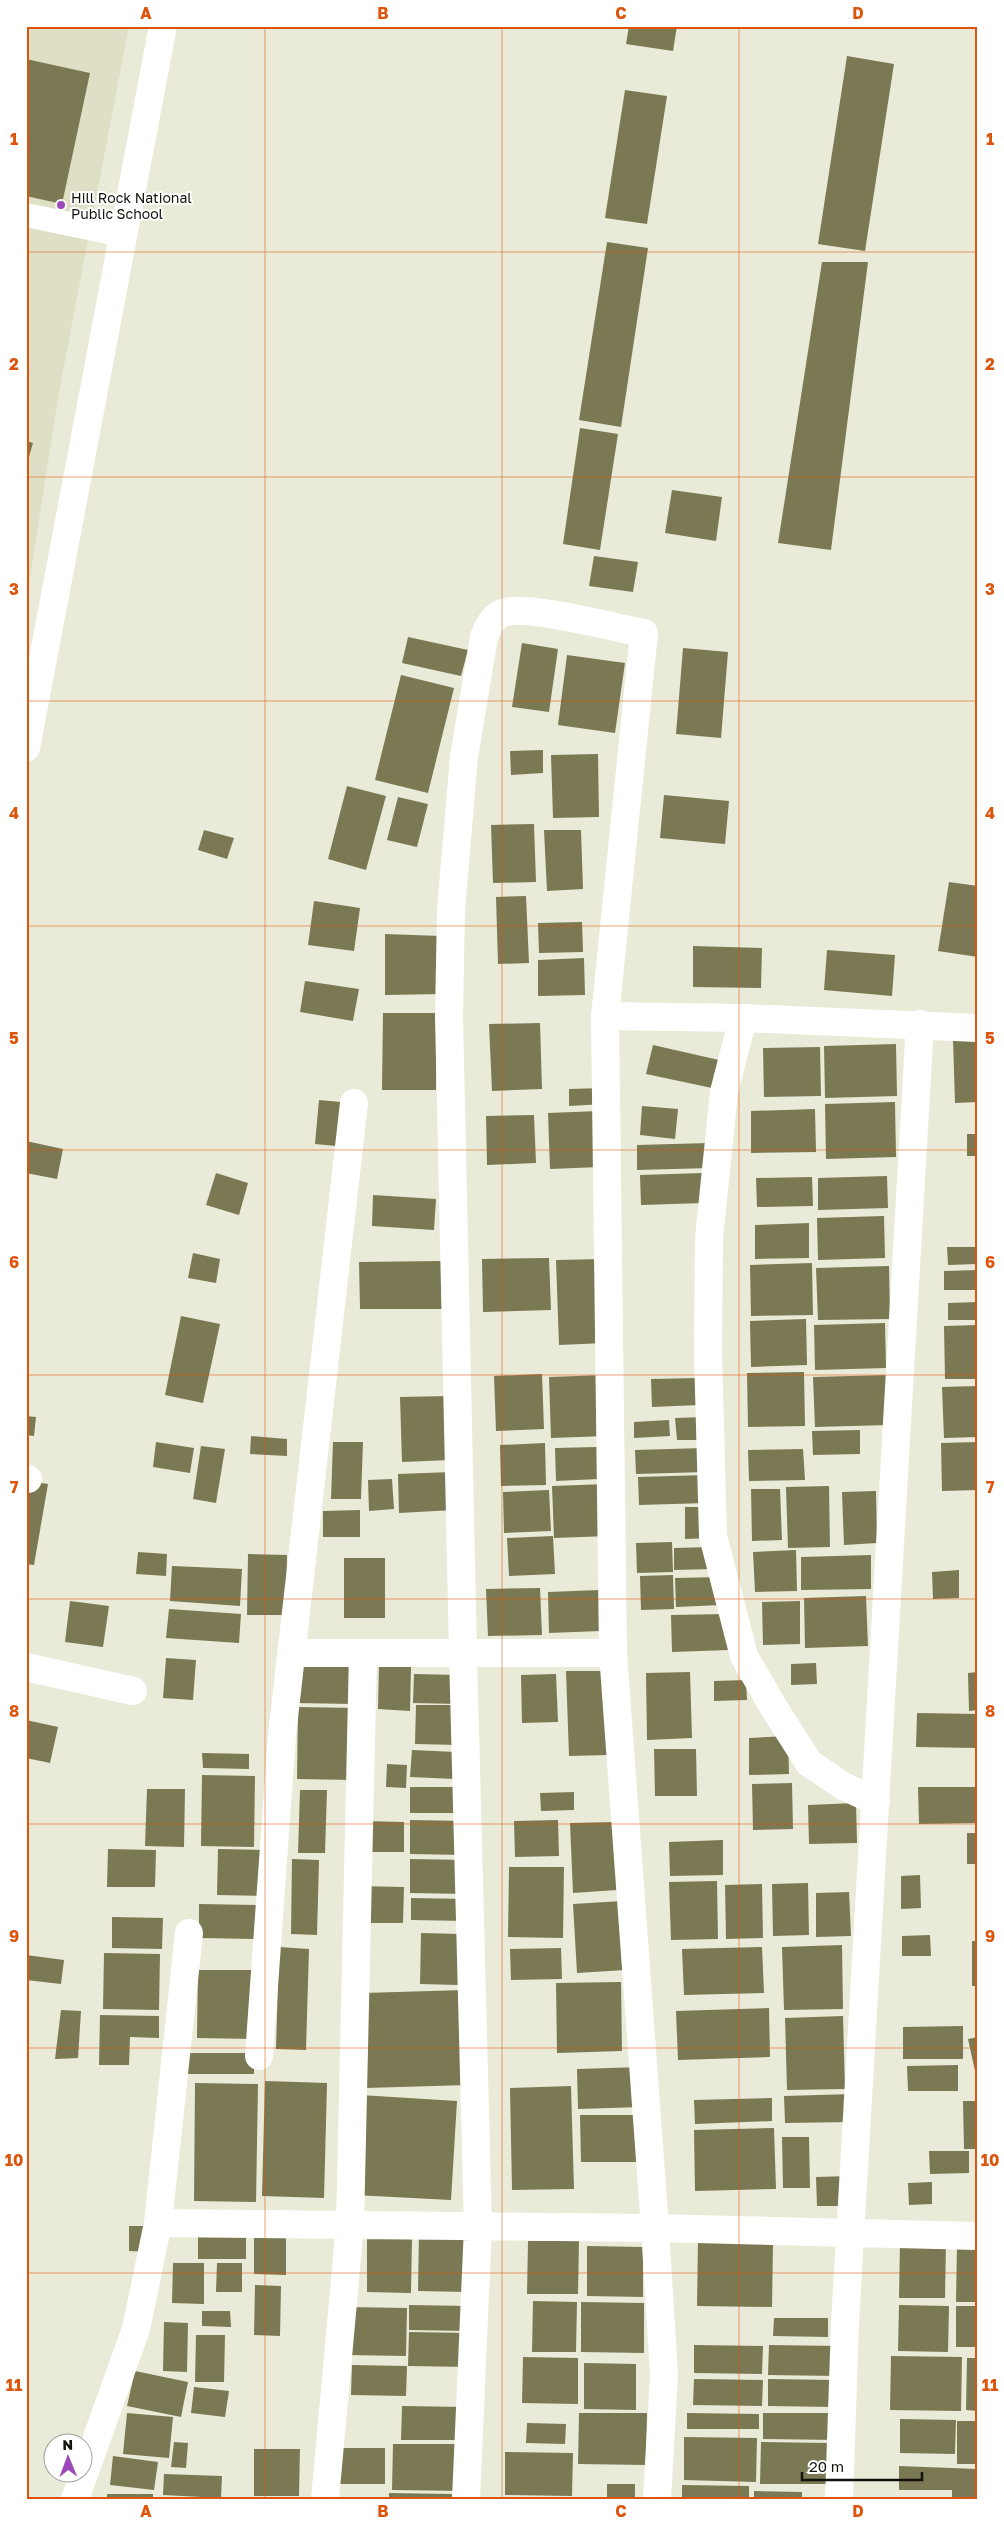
<svg xmlns="http://www.w3.org/2000/svg" width="1004" height="2525" font-family="'Golos Text',sans-serif">
<style>
.built{fill:#dfdfc5}
.building{fill:#7a7953}
.lines{fill:none;stroke-linecap:round;stroke-linejoin:round}
.service{stroke:#fff;stroke-width:24}
.minor{stroke:#fff;stroke-width:28}
.grid{fill:none;stroke:#dd550c;stroke-width:1;stroke-opacity:0.55}
.poi-dot{fill:#9d49b8;stroke:#fff;stroke-width:2}
.labels{text-anchor:middle;dominant-baseline:central;stroke-width:4;stroke-linejoin:round;paint-order:stroke}
.poi-label{font-size:14px;fill:#12120c;stroke:#fff;text-anchor:start}
.neatline{fill:none;stroke:#dd550c;stroke-width:2}
.grid-label{font-size:16px;text-anchor:middle;font-weight:bold;fill:#dd550c}
</style>
<rect width="100%" height="100%" fill="#eaead8"/>
<path class="built" d="M26,26H129L59,392L26,603Z"/>
<path class="building" d="M629,26H677L673,51L626,44Z
M847,56L894,64L865,251L818,244Z
M26,59L90,73L62,204L26,196Z
M625,90L667,96L647,224L605,218Z
M607,242L648,248L621,427L579,420Z
M822,262H868L831,550L778,543Z
M580,428L618,434L600,550L563,544Z
M26,441L33,443L27,464H26Z
M672,490L722,497L716,541L665,533Z
M594,556L638,562L633,592L589,586Z
M408,637L468,650L461,676L402,663Z
M522,643L558,649L549,712L512,707Z
M683,648L728,652L721,738L676,734Z
M567,655L625,663L615,733L558,725Z
M401,675L454,688L428,793L375,780Z
M543,750V773L511,775L510,751Z
M598,754L599,817L553,818L551,755Z
M347,786L386,796L366,870L328,859Z
M664,795L729,801L725,844L660,838Z
M398,797L428,804L417,847L387,840Z
M534,824L536,882L493,883L491,825Z
M204,830L234,838L227,859L198,850Z
M544,830H581L583,889L547,891Z
M949,882L978,886V957L938,951Z
M526,896L529,963L498,964L496,897Z
M314,901L360,908L354,951L308,945Z
M582,922L583,952L539,953L538,923Z
M385,934L441,936L442,994L385,995Z
M693,946L762,948L761,988L693,987Z
M827,950L895,955L892,996L824,990Z
M584,958L585,995L538,996V960Z
M305,981L359,989L353,1021L300,1012Z
M383,1013H437L436,1090H382Z
M540,1023L542,1089L492,1091L489,1024Z
M953,1039H978V1102L955,1103Z
M896,1044L897,1096L825,1098L824,1046Z
M653,1045L719,1060L712,1088L646,1074Z
M820,1047L821,1096L764,1097L763,1048Z
M603,1088L604,1104L569,1106V1089Z
M319,1100L352,1103L347,1147L315,1144Z
M895,1102L896,1157L826,1159L825,1104Z
M642,1106L678,1109L675,1139L640,1135Z
M815,1109L816,1152L751,1153V1111Z
M599,1111L600,1167L550,1169L548,1113Z
M534,1115L536,1163L487,1165L486,1116Z
M967,1134H978V1156H967Z
M26,1141L63,1149L57,1179L26,1173Z
M709,1143L710,1168L637,1170V1145Z
M216,1173L248,1183L239,1215L206,1205Z
M703,1173L704,1203L641,1205L640,1175Z
M887,1176L888,1208L818,1210V1178Z
M812,1177L813,1206L757,1207L756,1178Z
M373,1195L436,1199L434,1230L372,1226Z
M884,1216L885,1258L818,1260L817,1218Z
M809,1223V1258L755,1259V1225Z
M947,1247H978V1264L948,1265Z
M193,1253L220,1259L216,1283L188,1278Z
M549,1258L551,1310L483,1312L482,1259Z
M603,1259L605,1343L559,1345L556,1260Z
M441,1261L442,1309H360L359,1262Z
M812,1263L813,1315L751,1316L750,1265Z
M889,1266L890,1319L818,1320L816,1268Z
M978,1270V1290H944V1271Z
M978,1302V1320H948V1303Z
M181,1316L220,1324L203,1403L165,1395Z
M806,1319L807,1365L751,1367L750,1321Z
M885,1323L886,1368L815,1370L814,1325Z
M978,1325V1379H945L944,1326Z
M804,1372L805,1426L748,1427L747,1373Z
M542,1374L544,1429L496,1431L494,1376Z
M605,1375L607,1436L551,1438L549,1377Z
M889,1375V1425L815,1427L813,1377Z
M698,1378L699,1405L652,1407L651,1379Z
M978,1386V1437L944,1438L942,1387Z
M449,1396L451,1460L402,1462L400,1397Z
M26,1416L36,1417L34,1436L26,1435Z
M705,1417V1440H677L675,1418Z
M669,1420L670,1436L634,1438V1422Z
M860,1430V1454L813,1455L812,1431Z
M251,1436L287,1439V1456L250,1454Z
M156,1442L194,1448L190,1473L153,1467Z
M333,1442H363L361,1499H331Z
M978,1442V1490L942,1491L941,1443Z
M545,1443L546,1485L501,1486L500,1445Z
M201,1446L225,1449L216,1503L193,1499Z
M597,1447L599,1479L556,1481L555,1448Z
M705,1448L706,1472L636,1474L635,1450Z
M803,1449L805,1480L749,1481L748,1450Z
M452,1472L454,1510L399,1513L398,1474Z
M706,1475L707,1503L639,1505L638,1477Z
M392,1479L394,1509L369,1511L368,1480Z
M26,1481L48,1484L34,1565L26,1564Z
M607,1484L609,1536L554,1538L552,1486Z
M829,1486L830,1547L788,1548L786,1487Z
M751,1489H780L782,1540L752,1541Z
M549,1490L551,1531L504,1533L503,1492Z
M876,1491L877,1543L844,1545L842,1492Z
M685,1507H711L713,1538L685,1539Z
M360,1510V1537H323V1511Z
M553,1536L555,1574L509,1576L507,1538Z
M672,1542L673,1572L637,1573L636,1543Z
M713,1547L714,1569L674,1570V1548Z
M796,1550L797,1591L755,1592L753,1552Z
M138,1552L167,1554L166,1576L136,1574Z
M248,1554L287,1555L286,1615H247Z
M871,1555V1589L801,1590V1557Z
M344,1558H385V1618H344Z
M172,1566L242,1569L240,1606L170,1601Z
M959,1570V1598L933,1599L932,1572Z
M673,1575L674,1609L641,1610L640,1576Z
M720,1577L721,1605L676,1607L675,1578Z
M540,1588L542,1635L488,1636L486,1589Z
M599,1590L601,1631L549,1633L548,1592Z
M866,1596L868,1646L805,1648L804,1598Z
M70,1601L109,1606L103,1647L65,1642Z
M800,1601V1644L763,1645L762,1602Z
M169,1609L241,1614L239,1643L166,1638Z
M727,1614L728,1650L672,1652L671,1615Z
M296,1657L355,1660L354,1704L294,1703Z
M166,1658L196,1660L193,1700L163,1698Z
M816,1663L817,1684L791,1685V1664Z
M379,1665L411,1667L410,1711L378,1709Z
M566,1671H606L608,1755L569,1756Z
M690,1672L692,1738L647,1740L646,1673Z
M978,1672V1710L969,1711L968,1673Z
M414,1674L458,1675L457,1704L413,1703Z
M556,1674L558,1722L522,1723L521,1675Z
M746,1680L747,1700L714,1701V1681Z
M416,1705H458V1745L415,1744Z
M298,1707L356,1708L354,1780L297,1779Z
M917,1713L978,1714V1748L916,1747Z
M26,1720L58,1727L50,1763L26,1758Z
M788,1736L789,1774L749,1775V1738Z
M654,1749H696L697,1796H655Z
M412,1750L456,1752L455,1779L410,1777Z
M202,1753L249,1754V1769L203,1768Z
M387,1764L407,1765L406,1788L386,1787Z
M202,1775L255,1776L254,1847L201,1846Z
M792,1783L793,1829L753,1830L752,1784Z
M410,1787H461V1813H410Z
M918,1787H978V1823L919,1824Z
M147,1789H185L184,1847L145,1846Z
M300,1790H327L325,1853H298Z
M574,1792V1810L541,1811L540,1793Z
M856,1803L857,1843L809,1844L808,1805Z
M410,1820L466,1821L465,1855L410,1854Z
M558,1820L559,1856L515,1857L514,1821Z
M363,1821L404,1822V1852H363Z
M615,1822L617,1890L573,1893L570,1823Z
M967,1833H978V1864H967Z
M723,1840V1875L670,1876L669,1842Z
M108,1849L156,1850L155,1887H107Z
M218,1849L265,1850V1896L217,1895Z
M292,1859L319,1860L317,1935L291,1934Z
M410,1859L467,1860V1894L410,1893Z
M509,1867H564L563,1938L508,1937Z
M920,1875L921,1908L901,1909V1876Z
M717,1881L718,1939L671,1940L669,1882Z
M808,1883L809,1935L773,1936L772,1884Z
M762,1884L763,1938L726,1939L725,1885Z
M359,1886L404,1887L403,1923H358Z
M849,1892L851,1936L816,1937V1893Z
M411,1898L468,1899L467,1921L411,1920Z
M622,1901L625,1970L577,1973L573,1904Z
M199,1904L256,1905V1939L199,1938Z
M112,1917L163,1918L162,1949L112,1948Z
M421,1933L460,1934L459,1985L420,1984Z
M930,1935L931,1956H902V1936Z
M972,1941H978V1986H972Z
M842,1945L843,2009L784,2010L782,1947Z
M279,1947L309,1949L306,2050L276,2049Z
M762,1947L764,1993L684,1995L682,1949Z
M561,1948L562,1979L511,1980L510,1949Z
M104,1953L160,1954L159,2010L103,2009Z
M26,1955L64,1960L61,1984L26,1980Z
M198,1970H254V2039L197,2038Z
M621,1982L622,2051L557,2053L556,1983Z
M465,1990L468,2085L366,2088L363,1993Z
M769,2008L770,2057L678,2060L676,2011Z
M61,2010L81,2011L78,2058L55,2059Z
M100,2015L159,2016V2038L130,2037L129,2065H99Z
M843,2016L845,2089L787,2090L785,2018Z
M963,2026V2059H903V2027Z
M978,2037V2080H977L968,2039Z
M187,2053H254V2074H187Z
M958,2065V2091H908L907,2066Z
M641,2067L642,2107L578,2109L577,2069Z
M265,2081L327,2083L324,2198L262,2196Z
M195,2083L258,2084L256,2202L194,2201Z
M571,2086L574,2189L512,2190L510,2088Z
M853,2094V2122L785,2123L784,2096Z
M360,2095L457,2101L451,2200L354,2195Z
M772,2098V2121L695,2124L694,2100Z
M963,2101H978V2149H964Z
M580,2115H642V2162H581Z
M774,2128L776,2189L695,2191L694,2130Z
M782,2137H809L810,2188H783Z
M929,2151H969V2173L930,2174Z
M976,2157H978V2214H976Z
M850,2176L851,2206H817L816,2177Z
M932,2182V2204L909,2205L908,2183Z
M129,2226H151V2252L129,2251Z
M198,2229L246,2230V2259H198Z
M419,2231H467L466,2292L418,2291Z
M254,2238H286V2275L254,2274Z
M367,2239H412L411,2293L367,2292Z
M698,2240L773,2242L772,2307L697,2306Z
M528,2241H579L578,2294H527Z
M900,2242L946,2243L945,2298H899Z
M957,2244L978,2245V2302H956Z
M587,2246L643,2247V2297L587,2296Z
M173,2263H204V2304L172,2303Z
M217,2263H242V2292H216Z
M255,2285L281,2286L280,2336L254,2335Z
M533,2301L577,2302L576,2352H532Z
M581,2302L644,2303V2353L581,2352Z
M409,2305L468,2306V2331L409,2330Z
M899,2305L949,2306L948,2352L898,2351Z
M956,2306H978V2347H956Z
M348,2307L407,2308L406,2356L347,2355Z
M202,2311H230L231,2327L202,2326Z
M774,2318H828V2337L773,2336Z
M164,2322L188,2323L187,2372L163,2371Z
M409,2332L469,2333V2367L408,2366Z
M196,2335H225L224,2382H195Z
M694,2345L763,2346L762,2374L694,2373Z
M769,2345L838,2346V2376L768,2375Z
M891,2356L962,2357L961,2411L890,2410Z
M523,2357L578,2358V2404L522,2403Z
M967,2358H978V2411L966,2410Z
M584,2363L636,2364V2410L584,2409Z
M352,2365L407,2366L406,2396L351,2395Z
M135,2371L188,2382L181,2417L127,2406Z
M694,2379L763,2380L762,2406L693,2405Z
M768,2379L835,2380V2407L768,2406Z
M194,2387L229,2391L225,2417L191,2413Z
M402,2406L465,2407V2440H401Z
M127,2413L173,2417L169,2458L123,2454Z
M579,2413H647L646,2465L578,2464Z
M687,2413L759,2414V2429H687Z
M763,2413H838V2440L763,2439Z
M900,2419L956,2420L955,2454L900,2453Z
M957,2421H978V2464H957Z
M527,2423L566,2424L565,2444L526,2443Z
M684,2437L757,2438L756,2482L684,2480Z
M174,2442L188,2443L186,2468L171,2467Z
M761,2442L828,2443L827,2484H760Z
M393,2444H465L464,2491L392,2490Z
M339,2448H385V2484H339Z
M254,2449H300L299,2496H254Z
M505,2452L573,2453L572,2496L505,2495Z
M113,2456L158,2462L154,2490L110,2485Z
M899,2466L978,2469V2499H952V2490H899Z
M164,2474L222,2476L221,2498L163,2495Z
M607,2484H635V2499H607Z
M682,2485L749,2486V2499H682Z
M754,2491L802,2492V2499H754Z
M389,2493L452,2494V2499H389Z
M107,2494H153V2499H107Z"/>
<g class="lines">
<path class="service" d="M26,215L123,235"/>
<path class="minor" d="M26,748L163,26
M605,1016L743,1018L978,1028
M743,1018L724,1092L709,1238L708,1354L713,1536L744,1656L774,1708L809,1763L843,1786L876,1801
M26,1478L28,1479
M292,1653H613
M26,1667L133,1691
M259,2056L282,1735L354,1103
M158,2223L655,2228L978,2236
M75,2499L136,2329L158,2223L189,1933
M325,2499L350,2225L363,1653
M466,2499L478,2227L463,1653L449,1016L451,909L464,757L484,637C489,625 493,615 506,612C529,605 616,628 644,633L605,1016L613,1653L655,2228L664,2375L657,2499
M839,2499L845,2324L920,1024"/>
</g>
<path class="grid" d="M265,26V2499M502,26V2499M739,26V2499M26,252H978M26,477H978M26,701H978M26,926H978M26,1150H978M26,1375H978M26,1599H978M26,1824H978M26,2048H978M26,2273H978"/>
<circle class="poi-dot" cx="61" cy="205" r="5"/>
<g class="labels">
<g class="poi-label">
<text x="71" y="197">Hill Rock National<tspan x="71" dy="16">Public School</tspan></text>
</g>
</g>
<rect width="1004" height="2525" fill="none" stroke="#ffffff" stroke-width="55"/>
<g transform="translate(68 2458) rotate(359)"><circle r="24" fill="#ffffff" stroke="#a0a09e"/>
<path d="M0-4L9 19L0 12L-9 19Z" fill="#9d49b8"/>
<text y="-8" font-size="14" font-weight="bold" text-anchor="middle" fill="#12120c">N</text>
</g>
<path d="M802 2472v8h120v-8" fill="none" stroke="#12120c" stroke-width="2.5"/>
<text x="809" y="2472" font-size="15" fill="#12120c" stroke="#ffffff" stroke-width="4" paint-order="stroke">20 m</text>
<rect x="28" y="28" width="948" height="2470" class="neatline"/>
<g class="grid-label">
<text x="146" y="19">A</text>
<text x="383" y="19">B</text>
<text x="621" y="19">C</text>
<text x="858" y="19">D</text>
<text x="14" y="145">1</text>
<text x="990" y="145">1</text>
<text x="14" y="370">2</text>
<text x="990" y="370">2</text>
<text x="14" y="595">3</text>
<text x="990" y="595">3</text>
<text x="14" y="819">4</text>
<text x="990" y="819">4</text>
<text x="14" y="1044">5</text>
<text x="990" y="1044">5</text>
<text x="14" y="1268">6</text>
<text x="990" y="1268">6</text>
<text x="14" y="1493">7</text>
<text x="990" y="1493">7</text>
<text x="14" y="1717">8</text>
<text x="990" y="1717">8</text>
<text x="14" y="1942">9</text>
<text x="990" y="1942">9</text>
<text x="14" y="2166">10</text>
<text x="990" y="2166">10</text>
<text x="14" y="2391">11</text>
<text x="990" y="2391">11</text>
<text x="146" y="2517">A</text>
<text x="383" y="2517">B</text>
<text x="621" y="2517">C</text>
<text x="858" y="2517">D</text>
</g>
</svg>
